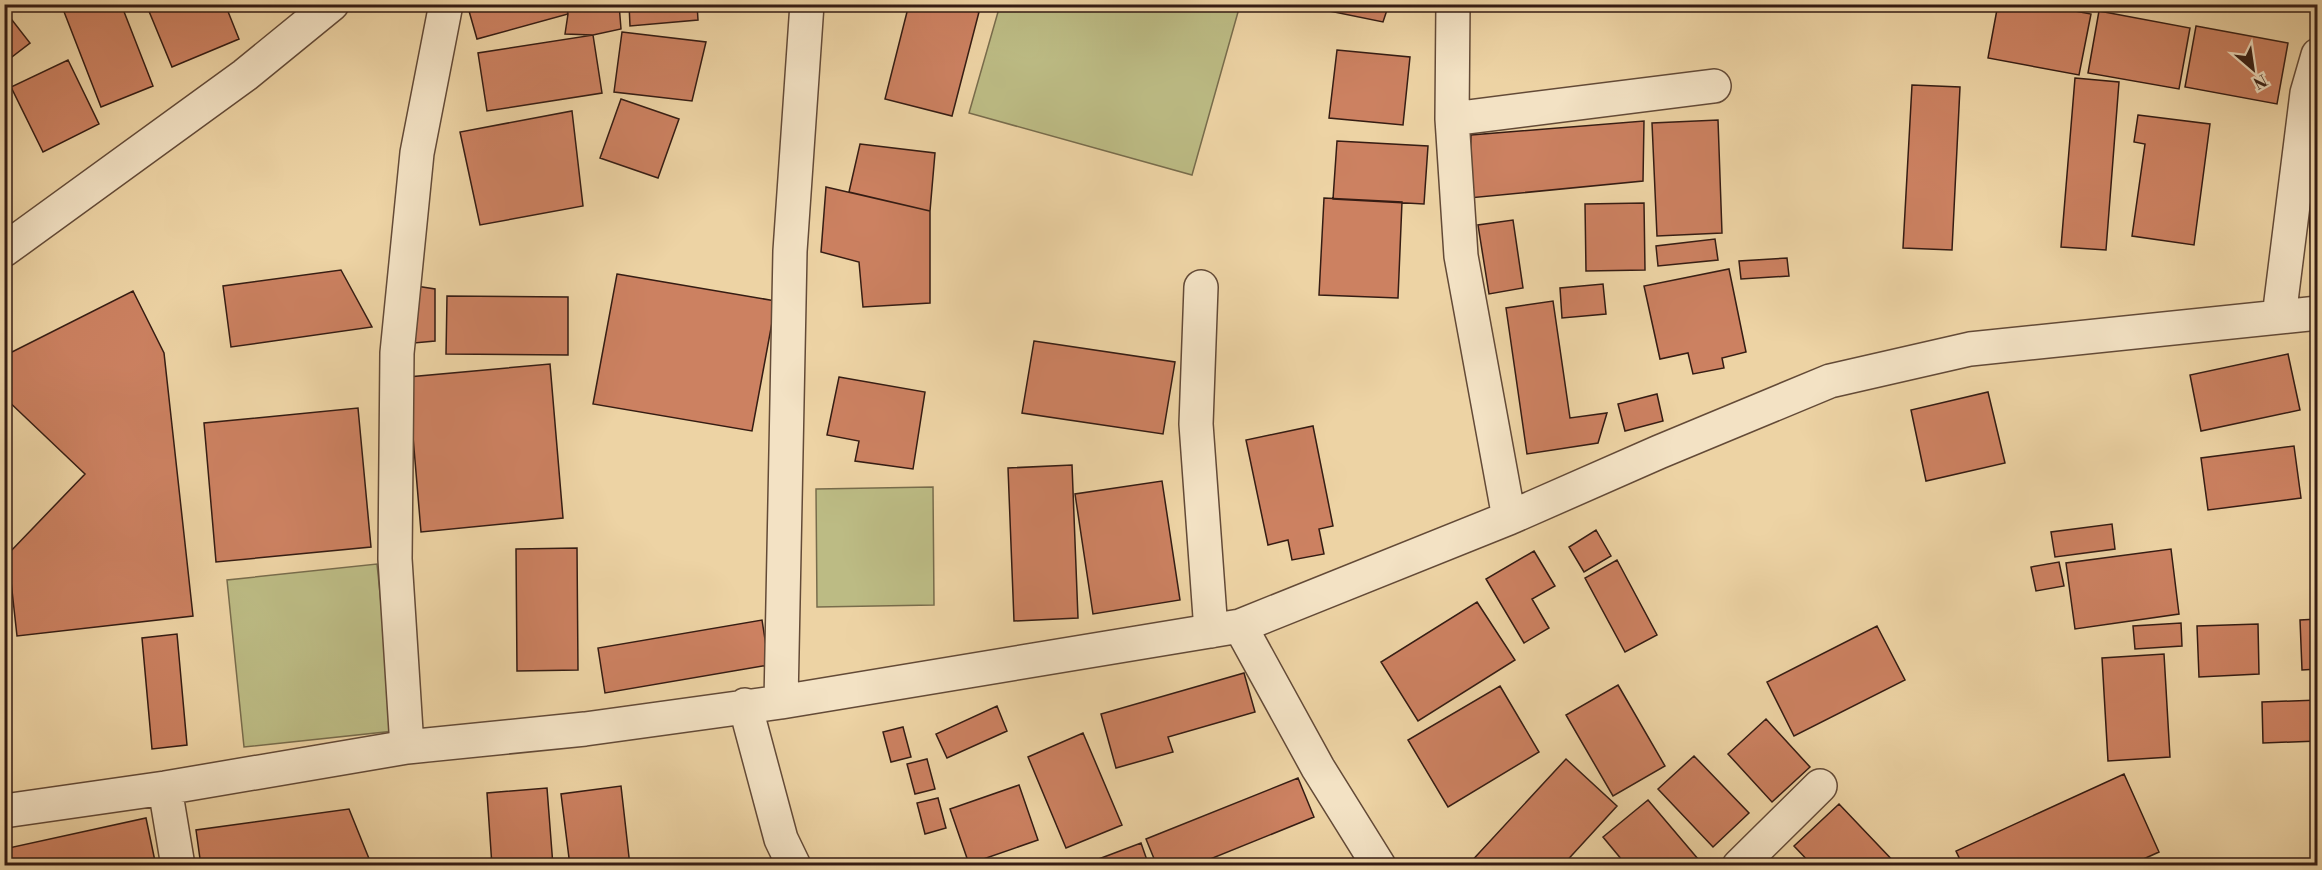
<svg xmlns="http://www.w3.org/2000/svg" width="2322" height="870" font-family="'Libre Bodoni',serif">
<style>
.green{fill:#bcbb84;stroke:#786c4c;stroke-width:1.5}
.building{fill:#cc8161;stroke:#351c13;stroke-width:1.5}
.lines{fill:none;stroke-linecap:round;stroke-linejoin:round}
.minor-casing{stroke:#634a37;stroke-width:36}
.minor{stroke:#f3e2c4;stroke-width:33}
</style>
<rect width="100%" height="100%" fill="#edd3a4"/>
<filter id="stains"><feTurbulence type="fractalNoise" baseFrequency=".00333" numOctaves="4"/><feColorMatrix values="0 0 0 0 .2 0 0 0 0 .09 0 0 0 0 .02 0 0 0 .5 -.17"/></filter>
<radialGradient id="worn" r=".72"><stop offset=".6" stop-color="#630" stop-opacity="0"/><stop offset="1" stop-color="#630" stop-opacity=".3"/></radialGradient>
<path class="green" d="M1000,5H1240L1192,175L969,113Z
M933,487L934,605L817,607L816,489Z
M377,564L394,731L244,747L227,580Z"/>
<path class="building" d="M61,4H121L153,86L101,107Z
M146,4H225L239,39L172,67Z
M467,4H566L568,14L477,39Z
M566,4H619L621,29L593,35L565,34L568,14Z
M629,4H697L698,20L630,26Z
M909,4H949L979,12L952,116L885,99Z
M1295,4H1389L1383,22Z
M1998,4H2037L2091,14L2079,75L1988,58Z
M5,11L30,43L4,63V12Z
M2099,11L2190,28L2179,89L2088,73Z
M2196,26L2288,43L2277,104L2185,87Z
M622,32L706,42L692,101L614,92Z
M593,35L602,93L487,111L478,53Z
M1337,50L1410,57L1403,125L1329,118Z
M68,60L99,124L43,152L11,87Z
M2075,78L2119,82L2106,250L2061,247Z
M1912,85L1960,87L1952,250L1903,248Z
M621,99L679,119L658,178L600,158Z
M572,111L583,206L480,225L460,132Z
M2138,115L2210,124L2194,245L2132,236L2145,144L2134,142Z
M1718,120L1722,233L1657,236L1652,123Z
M1644,121L1643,181L1469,198L1471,135Z
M1337,141L1428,146L1424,204L1333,199Z
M860,144L935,153L930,211L849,192Z
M826,187L930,211V303L863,307L859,262L821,252Z
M2318,196V269L2312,270L2308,197Z
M1324,198L1402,202L1398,298L1319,295Z
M1644,203L1645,270L1586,271L1585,204Z
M1513,220L1523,288L1489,294L1478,225Z
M1715,239L1718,260L1658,266L1656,246Z
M1787,258L1789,276L1741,279L1739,261Z
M1729,269L1746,352L1722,358L1724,368L1693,374L1688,353L1660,359L1644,286Z
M341,270L372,327L231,347L223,286Z
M617,274L776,301L752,431L593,404Z
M1603,284L1606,314L1562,318L1560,288Z
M416,286L435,289V341L414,343Z
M133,291L164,353L193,616L17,636L8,554L85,474L4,397V356Z
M447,296L568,297V355L446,354Z
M1553,301L1570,418L1607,413L1598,443L1527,454L1506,308Z
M1034,341L1175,362L1163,434L1022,413Z
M2288,354L2300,410L2201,431L2190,375Z
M550,364L563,518L421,532L408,377Z
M839,377L925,392L913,469L855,461L859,441L827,435Z
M1988,392L2005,463L1926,481L1911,410Z
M1657,394L1663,421L1625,431L1618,404Z
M358,408L371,547L216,562L204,423Z
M1313,426L1333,526L1319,529L1324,554L1292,560L1288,540L1268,545L1246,440Z
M2294,446L2301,498L2208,510L2201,458Z
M1072,465L1078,618L1014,621L1008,468Z
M1162,481L1180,600L1093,614L1075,494Z
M2112,524L2115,549L2055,557L2051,532Z
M1596,530L1611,556L1584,572L1569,547Z
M577,548L578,670L517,671L516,549Z
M2171,549L2179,614L2075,629L2066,563Z
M1534,551L1555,586L1532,599L1549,628L1524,643L1486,579Z
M1617,560L1657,635L1625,652L1585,578Z
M2059,562L2064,586L2036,591L2031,567Z
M1477,602L1515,660L1418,721L1381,662Z
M2318,619V669L2302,670L2300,620Z
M762,620L769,665L605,693L598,648Z
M2181,623L2182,646L2135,649L2133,626Z
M2258,624L2259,674L2199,677L2197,626Z
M1877,626L1905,680L1794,736L1767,682Z
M177,634L187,745L152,749L142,638Z
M2164,654L2170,757L2108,761L2102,658Z
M1244,673L1255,712L1168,737L1173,752L1116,768L1101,714Z
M1618,685L1665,766L1613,796L1566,715Z
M1500,686L1539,752L1448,807L1408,740Z
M2318,700V741L2263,743L2262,702Z
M997,706L1007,731L947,758L936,734Z
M1766,719L1810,767L1772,802L1728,754Z
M903,727L911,757L891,762L883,732Z
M1083,733L1122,825L1066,848L1028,757Z
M1694,756L1749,813L1713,847L1658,789Z
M927,759L935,789L915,794L907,764Z
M1566,759L1617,806L1562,866H1467Z
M2124,774L2159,852L2128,866H1963L1956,851Z
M1298,778L1314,817L1193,866H1157L1146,839Z
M1019,785L1038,840L969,864L950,809Z
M621,786L630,866H570L561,794Z
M547,788L553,866H492L487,793Z
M938,798L946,828L925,834L917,803Z
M1648,800L1704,866H1627L1603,837Z
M1839,804L1898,866H1813L1794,846Z
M349,809L372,866H201L196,830Z
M146,818L156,866H4V849Z
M1141,843L1149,866H1080Z"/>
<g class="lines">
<g class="minor-casing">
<path id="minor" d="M1453,4L1452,119L1461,256L1509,518
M1452,119L1714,86
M4,250L245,75L332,4
M1201,287L1196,424L1211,631
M2279,317L2307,93L2318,55
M1240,626L1318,768L1379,866
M781,702L790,251L807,4
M745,705L781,839L794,866
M407,747L395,559L397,353L417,153L446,4
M165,788L178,866
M4,811L165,788L407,747L585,729L781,702L1240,626L1509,518L1659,452L1830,381L1970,349L2318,313
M1739,866L1820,786"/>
</g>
<use href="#minor" class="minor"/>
</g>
<rect width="2322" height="870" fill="none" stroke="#edd3a4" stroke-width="24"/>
<rect x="6" y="6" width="2310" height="858" fill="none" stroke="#351c13" stroke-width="3"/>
<rect x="12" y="12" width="2298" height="846" fill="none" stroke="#351c13" stroke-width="1.5"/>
<g transform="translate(2253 69) rotate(151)" stroke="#f3e2c4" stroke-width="4.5" paint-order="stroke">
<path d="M0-4.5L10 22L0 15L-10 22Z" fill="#351c13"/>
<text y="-9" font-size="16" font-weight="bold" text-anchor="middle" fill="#351c13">N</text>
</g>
<rect width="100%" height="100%" filter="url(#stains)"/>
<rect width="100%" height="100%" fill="url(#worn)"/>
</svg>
